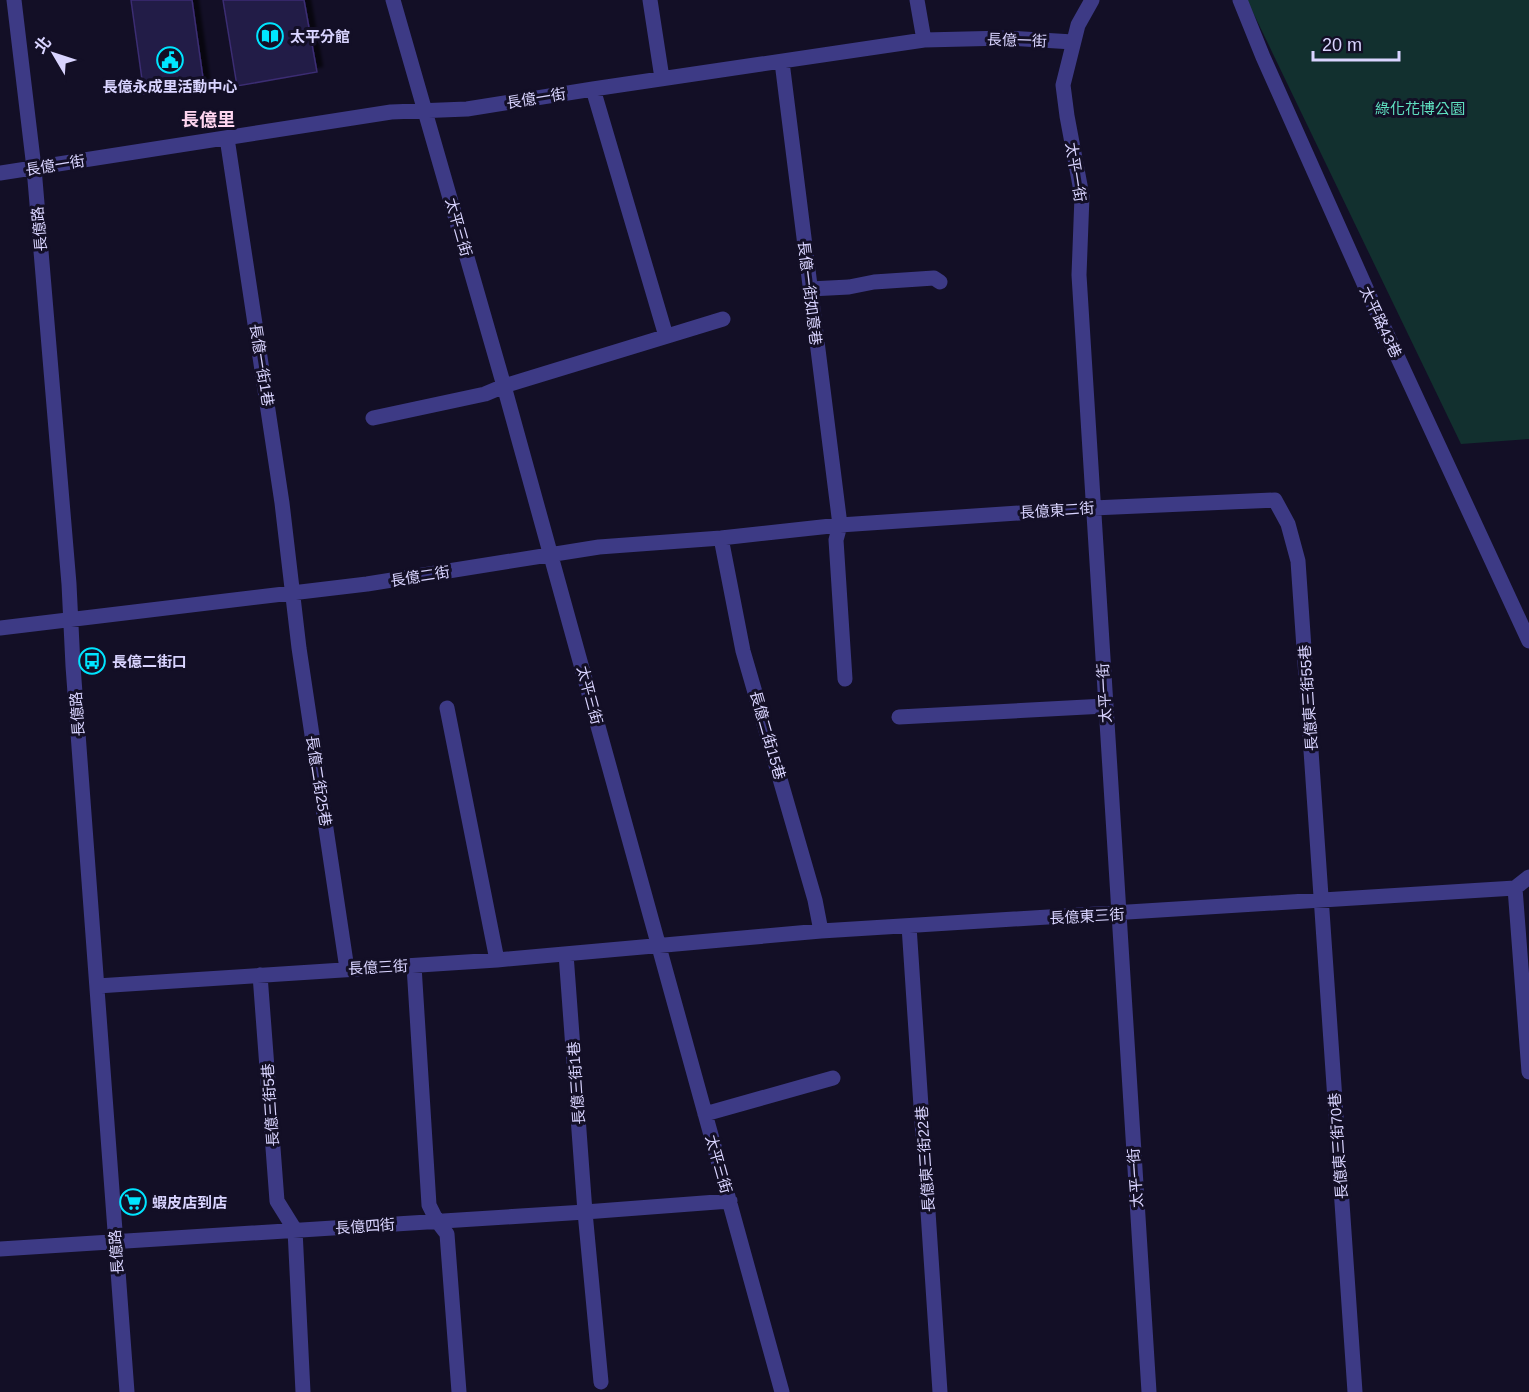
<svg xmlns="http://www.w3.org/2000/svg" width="1529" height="1392" font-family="Arial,'Noto Sans TC',sans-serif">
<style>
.green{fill:#12302f}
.building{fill:#241b47;stroke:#3b2d73;stroke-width:1.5;filter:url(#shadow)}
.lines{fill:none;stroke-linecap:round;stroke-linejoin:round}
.minor{stroke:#3d3a85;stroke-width:15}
.labels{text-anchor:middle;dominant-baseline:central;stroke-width:6;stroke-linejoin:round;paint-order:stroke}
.poi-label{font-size:15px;font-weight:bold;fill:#d9d4ff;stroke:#130f26;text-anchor:start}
.street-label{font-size:15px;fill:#d9d4ff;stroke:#130f26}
.park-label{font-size:15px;fill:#5fe0c0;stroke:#130f26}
.quarter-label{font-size:18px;font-weight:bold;fill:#ffd6f0;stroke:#130f26}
</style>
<defs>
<filter id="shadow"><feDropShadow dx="5.5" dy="-5.5" stdDeviation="1.5" flood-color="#0009"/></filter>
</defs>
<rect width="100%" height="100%" fill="#130f26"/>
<path class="green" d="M1247,0H1529V439L1461,444Z"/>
<path class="building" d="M131,0H192L204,85L144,94Z
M223,0H304L317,72L237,86Z"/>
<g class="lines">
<path class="minor" d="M14,0L34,168L69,584L73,666L127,1392
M393,0L504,386L782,1392
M650,0L662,78
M917,0L924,40
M1092,0L1078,25L1063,85L1067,116L1082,196L1079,275L1149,1392
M1240,0L1263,57L1374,306L1529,641
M782,62L840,525L836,540L845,679
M593,89L666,336
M227,138L282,503L299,648L347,969
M0,173L391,112L467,109L593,89L924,40L1007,38L1073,42
M810,289L849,287L874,282L934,278L940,282
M373,418L485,394L504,386L723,319
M721,538L743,651L815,900L821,931
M0,628L367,584L599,547L721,538L840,525L1093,508L1275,500L1288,524L1298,561L1355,1392
M447,708L497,960
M899,717L1105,706
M1515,888L1529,1072
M1515,888L1529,877
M909,926L940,1392
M566,954L585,1212L601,1382
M414,966L429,1205L437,1221L447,1234L459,1392
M260,975L277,1201L295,1230L303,1392
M97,986L497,960L821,931L1515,888
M705,1114L833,1078
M0,1249L585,1212L730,1201"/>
</g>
<defs>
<g id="library-ring" transform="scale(1.35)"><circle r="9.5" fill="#130f26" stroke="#00e5ff" stroke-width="1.5"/><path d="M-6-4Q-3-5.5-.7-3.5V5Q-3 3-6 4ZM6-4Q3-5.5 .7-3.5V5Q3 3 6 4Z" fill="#00e5ff"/></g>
<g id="civic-ring" transform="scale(1.35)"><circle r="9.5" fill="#130f26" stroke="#00e5ff" stroke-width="1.5"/><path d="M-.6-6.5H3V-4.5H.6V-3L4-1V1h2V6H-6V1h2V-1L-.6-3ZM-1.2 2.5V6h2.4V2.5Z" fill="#00e5ff"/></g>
<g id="bus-ring" transform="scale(1.35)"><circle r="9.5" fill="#130f26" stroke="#00e5ff" stroke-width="1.5"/><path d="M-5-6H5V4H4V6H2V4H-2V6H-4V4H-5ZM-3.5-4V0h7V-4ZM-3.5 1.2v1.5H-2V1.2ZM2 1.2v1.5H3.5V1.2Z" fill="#00e5ff"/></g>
<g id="supermarket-ring" transform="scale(1.35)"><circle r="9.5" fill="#130f26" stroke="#00e5ff" stroke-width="1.5"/><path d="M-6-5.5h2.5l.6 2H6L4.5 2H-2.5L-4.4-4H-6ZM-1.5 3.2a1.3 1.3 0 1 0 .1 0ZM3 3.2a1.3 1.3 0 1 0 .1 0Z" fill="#00e5ff"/></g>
</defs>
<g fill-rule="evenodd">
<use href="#library-ring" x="270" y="36"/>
<use href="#civic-ring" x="170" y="60"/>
<use href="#bus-ring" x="92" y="661"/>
<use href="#supermarket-ring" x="133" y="1202"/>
</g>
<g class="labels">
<g class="poi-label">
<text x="290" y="36">太平分館</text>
<text x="170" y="86" text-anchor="middle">長億永成里活動中心</text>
<text x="112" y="661">長億二街口</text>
<text x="152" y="1202">蝦皮店到店</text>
</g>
<g class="street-label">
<text transform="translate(1017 40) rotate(2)">長億一街</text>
<text transform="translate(536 98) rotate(-9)">長億一街</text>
<text transform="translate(55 165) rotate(-9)">長億一街</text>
<text transform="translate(1076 172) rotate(81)">太平一街</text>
<text transform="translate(459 227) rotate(74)">太平三街</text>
<text transform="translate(39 229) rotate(-95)">長億路</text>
<text transform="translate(810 293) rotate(83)">長億一街如意巷</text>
<text transform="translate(1381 322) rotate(65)">太平路43巷</text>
<text transform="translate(262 365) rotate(81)">長億一街1巷</text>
<text transform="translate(1057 510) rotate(-4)">長億東二街</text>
<text transform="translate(420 576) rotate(-9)">長億二街</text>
<text transform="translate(1104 693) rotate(-93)">太平一街</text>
<text transform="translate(590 695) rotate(75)">太平三街</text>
<text transform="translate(1308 698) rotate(-94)">長億東三街55巷</text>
<text transform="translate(77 714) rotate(-94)">長億路</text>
<text transform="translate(768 735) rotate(74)">長億二街15巷</text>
<text transform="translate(319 781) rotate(81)">長億二街25巷</text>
<text transform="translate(1087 916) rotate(-3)">長億東三街</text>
<text transform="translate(378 967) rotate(-3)">長億三街</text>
<text transform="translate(576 1083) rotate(-94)">長億三街1巷</text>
<text transform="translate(270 1105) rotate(-94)">長億三街5巷</text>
<text transform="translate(1338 1146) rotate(-94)">長億東三街70巷</text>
<text transform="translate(925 1159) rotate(-94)">長億東三街22巷</text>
<text transform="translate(719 1164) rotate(74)">太平三街</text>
<text transform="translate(1135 1178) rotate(-94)">太平一街</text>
<text transform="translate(365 1226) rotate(-4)">長億四街</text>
<text transform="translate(116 1252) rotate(-94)">長億路</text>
</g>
<g class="park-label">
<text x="1420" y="108">綠化花博公園</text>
</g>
<g class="quarter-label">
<text x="208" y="120">長億里</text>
</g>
</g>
<g transform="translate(54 54) rotate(309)" stroke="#130f26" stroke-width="4.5" paint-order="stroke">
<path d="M0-4.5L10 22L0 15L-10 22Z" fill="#d9d4ff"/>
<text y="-9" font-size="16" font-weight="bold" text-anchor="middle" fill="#d9d4ff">北</text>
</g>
<path d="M1313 51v9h86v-9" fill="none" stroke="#d9d4ff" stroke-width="3"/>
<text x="1322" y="51" font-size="18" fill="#d9d4ff" stroke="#130f26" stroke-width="4.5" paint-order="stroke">20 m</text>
</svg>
